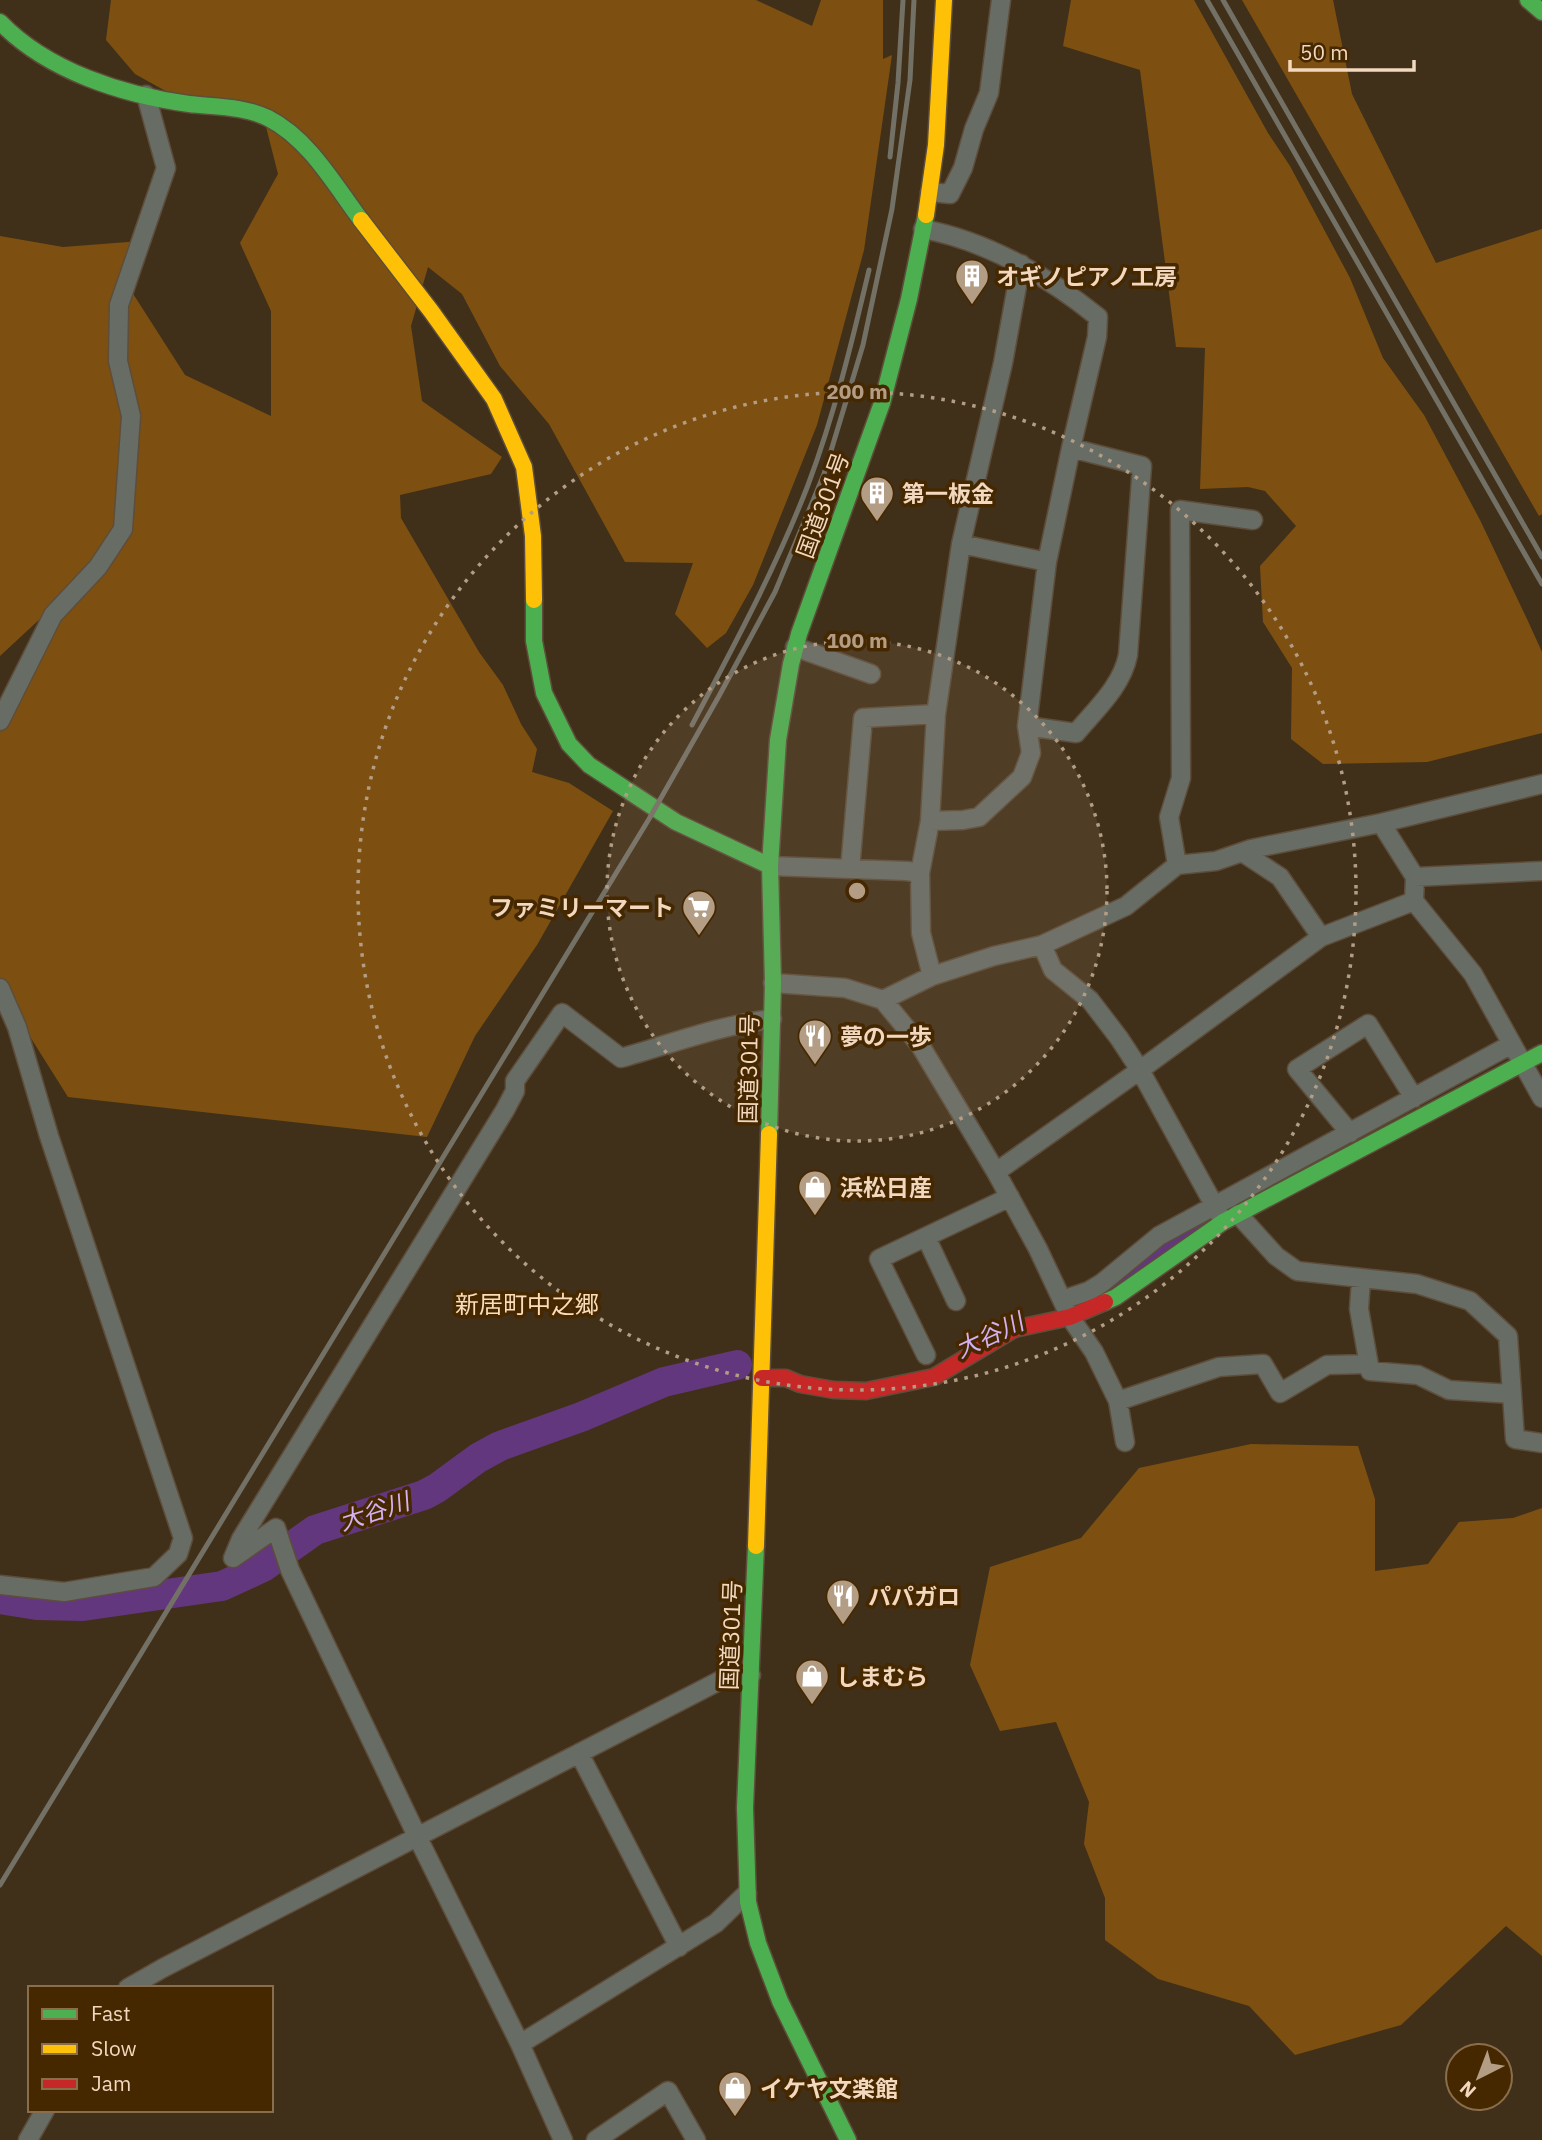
<svg xmlns="http://www.w3.org/2000/svg" width="1542" height="2140" font-family="'IBM Plex Sans','Noto Sans JP',sans-serif">
<style>
.green{fill:#7d5011}
.lines{fill:none;stroke-linecap:round;stroke-linejoin:round}
.river{stroke:#63377e;stroke-width:30}
.street-casing{stroke:#5d4d3a;stroke-width:21}
.fast-casing{stroke:#5d4d3a;stroke-width:19}
.slow-casing{stroke:#5d4d3a;stroke-width:19}
.jam-casing{stroke:#5d4d3a;stroke-width:19}
.street{stroke:#676c65;stroke-width:18}
.fast{stroke:#4caf50;stroke-width:16}
.slow{stroke:#ffc107;stroke-width:16}
.jam{stroke:#c62828;stroke-width:16}
.rail{stroke:#737166;stroke-width:5}
.ring{fill:none;stroke:#b39d85;stroke-width:3.5;stroke-dasharray:3.5 7}
.labels{text-anchor:middle;dominant-baseline:central;stroke-width:7;stroke-linejoin:round;paint-order:stroke}
.poi-label{font-size:23px;font-weight:bold;fill:#f1d8bf;stroke:#462800;text-anchor:start}
.street-label{font-size:23px;fill:#f1d8bf;stroke:#462800}
.neighbourhood-label{font-size:24px;fill:#faddbd;stroke:#462800}
.water-label{font-size:24px;font-style:italic;fill:#d4b1f3;stroke:#462800}
.centre{fill:#b39d85;stroke:#462800;stroke-width:3.5}
.ring-label{font-size:21px;text-anchor:middle;font-weight:bold;fill:#b39d85;stroke:#462800;stroke-width:7;stroke-linejoin:round;paint-order:stroke}
</style>
<rect width="100%" height="100%" fill="#413019"/>
<path class="green" d="M111,0H756L812,26L821,0H883V59L892,55L864,250L817,425L753,585L726,633L707,648L675,614L693,563L625,562L549,424L500,366L462,294L428,267L411,326L422,401L502,457L491,474L400,495L401,518L479,652L503,685L521,724L537,749L532,772L569,783L613,811L537,945L475,1036L427,1137L68,1097L0,989V721L42,617L0,656V236L63,247L141,241L130,289L185,375L271,416V311L240,243L278,174L263,115L189,104L135,74L106,40Z
M1071,0H1194L1268,133L1290,166L1350,278L1383,358L1424,415L1480,520L1527,619L1542,652V733L1427,762L1323,764L1291,739L1292,668L1263,622L1260,566L1296,526L1265,491L1248,487L1200,489L1205,348L1176,347L1140,70L1063,46Z
M1242,0H1333L1352,94L1436,263L1542,229V514L1539,516Z
M1251,1444L1358,1446L1375,1499V1571L1428,1564L1459,1522L1513,1518L1542,1508V1956L1506,1926L1401,2025L1295,2055L1249,2006L1158,1979L1105,1940V1898L1084,1844L1089,1802L1056,1722L1000,1731L970,1665L990,1567L1081,1538L1139,1468Z"/>
<g class="lines">
<path class="river" d="M1102,1295L1164,1246L1213,1217
M0,1599L37,1605L83,1606L222,1586L263,1567L315,1530L424,1495L437,1488L478,1458L500,1446L581,1417L664,1382L737,1365"/>
<g class="street-casing">
<path id="street" d="M930,192L950,194L963,168L974,129L989,93L1001,0
M923,229C987,241 1047,276 1098,317L1097,337L1071,448L1047,562L1027,726L1031,753L1022,777L979,817L963,820L930,821
M961,544L1047,562
M795,647L871,674
M0,721L53,615L98,567L123,529L131,416L118,361L119,305L166,168L146,95
M1027,726L1076,733C1096,709 1122,686 1128,655L1142,466L1071,448
M1381,823L1415,877L1414,901L1473,974L1542,1098
M1242,852L1280,877L1321,937
M1177,865L1169,817L1181,778L1180,510L1253,520
M770,866L907,871L920,873
M850,869L863,718L936,714
M1415,877L1542,871
M1042,945L1053,970L1090,1000L1119,1038L1140,1070L1219,1214
M932,976L921,933L920,873L930,821L936,714L961,544L1003,363L1021,264
M773,983L845,988L883,1000L920,1045L996,1172L1038,1249L1070,1317L1094,1352L1118,1401L1125,1442
M0,988L17,1027L49,1136L183,1538L178,1554L154,1577L64,1592L0,1585
M883,1000L932,976L994,956L1042,945L1126,906L1177,865L1216,861L1251,849L1381,823L1542,784
M1350,1133L1297,1069L1368,1024L1414,1098
M996,1172L1140,1070L1321,937L1414,901
M1238,1214L1276,1256L1297,1271L1417,1284L1470,1301L1508,1336L1515,1439L1542,1443
M926,1237L956,1301
M1361,1279L1359,1309L1370,1371L1418,1375L1449,1390L1512,1394
M1062,1300L1089,1291L1102,1283L1159,1236L1512,1044
M926,1355L879,1259L1010,1197
M1118,1401L1219,1367L1263,1364L1280,1393L1327,1365L1369,1364
M233,1558L241,1539L505,1110L515,1091V1081L562,1013L621,1058C671,1044 720,1025 772,1019
M233,1558L276,1528L290,1570L417,1836L520,2044L563,2140
M579,1753L679,1947
M128,1988L163,1968L721,1680L751,1675
M520,2044L716,1923L747,1893
M28,2140L45,2110
M596,2140L668,2091L696,2140"/>
</g>
<g class="fast-casing">
<path id="fast" d="M1528,0L1542,12
M0,22C47,71 123,95 189,104C215,107 244,106 268,118C309,139 334,184 361,220
M534,600V641L544,693L569,744L589,765L676,822L770,866
M769,1134L773,983L770,866L778,740L791,664L799,634L882,403L909,299L926,215
M1105,1302L1116,1297L1223,1222L1542,1053
M756,1546L745,1808L748,1902L758,1943L780,2001L848,2140"/>
</g>
<g class="slow-casing">
<path id="slow" d="M926,215L936,145L944,0
M361,220L431,311L494,399L524,467L533,536L534,600
M756,1546L769,1134"/>
</g>
<g class="jam-casing">
<path id="jam" d="M762,1378H786L800,1384L834,1390L866,1391L934,1377L1014,1329L1070,1317L1105,1302"/>
</g>
<use href="#street" class="street"/>
<use href="#fast" class="fast"/>
<use href="#slow" class="slow"/>
<use href="#jam" class="jam"/>
<path class="rail" d="M1207,0L1542,584
M1223,0L1542,557
M890,157L898,83L903,0
M692,725C733,647 776,568 808,485C834,416 852,342 869,270
M0,1885L649,819L719,696L775,592L824,474L863,345L892,209L910,80L914,0"/>
</g>
<circle cx="857" cy="891" r="250" fill="#b39d85" fill-opacity=".12"/>
<g class="ring">
<circle cx="857" cy="891" r="250"/>
<circle cx="857" cy="891" r="499"/>
</g>
<defs>
<g id="building-pin" transform="scale(1.75)"><path d="M0 17L-7.5 6A9.5 9.5 0 1 1 7.5 6Z" fill="#b39d85" stroke="#462800"/><path d="M-4-6H4V6H1V3H-1V6H-4ZM-2.5-4.3h1.7v1.8h-1.7ZM.8-4.3h1.7v1.8H.8ZM-2.5-1h1.7V.8h-1.7ZM.8-1h1.7V.8H.8Z" fill="#fff"/></g>
<g id="supermarket-pin" transform="scale(1.75)"><path d="M0 17L-7.5 6A9.5 9.5 0 1 1 7.5 6Z" fill="#b39d85" stroke="#462800"/><path d="M-6-5.5h2.5l.6 2H6L4.5 2H-2.5L-4.4-4H-6ZM-1.5 3.2a1.3 1.3 0 1 0 .1 0ZM3 3.2a1.3 1.3 0 1 0 .1 0Z" fill="#fff"/></g>
<g id="restaurant-pin" transform="scale(1.75)"><path d="M0 17L-7.5 6A9.5 9.5 0 1 1 7.5 6Z" fill="#b39d85" stroke="#462800"/><path d="M-5-6h1v4h1v-4h1v4h1v-4h1v5L-1.5 .5V6h-2V.5L-5-1ZM5-6V6H3V1.5H1.5Q1.5-4 5-6Z" fill="#fff"/></g>
<g id="shop-pin" transform="scale(1.75)"><path d="M0 17L-7.5 6A9.5 9.5 0 1 1 7.5 6Z" fill="#b39d85" stroke="#462800"/><path d="M-5-2.5h2.3a2.7 3.5 0 0 1 5.4 0H5L5.5 6h-11ZM-1.5-2.5h3a1.5 2.3 0 0 0-3 0Z" fill="#fff"/></g>
</defs>
<g fill-rule="evenodd">
<use href="#building-pin" x="972" y="276"/>
<use href="#building-pin" x="877" y="493"/>
<use href="#supermarket-pin" x="699" y="907"/>
<use href="#restaurant-pin" x="815" y="1036"/>
<use href="#shop-pin" x="815" y="1187"/>
<use href="#restaurant-pin" x="843" y="1596"/>
<use href="#shop-pin" x="812" y="1676"/>
<use href="#shop-pin" x="735" y="2088"/>
</g>
<g class="labels">
<g class="poi-label">
<text x="996" y="276">オギノピアノ工房</text>
<text x="902" y="493">第一板金</text>
<text x="674" y="907" text-anchor="end">ファミリーマート</text>
<text x="840" y="1036">夢の一歩</text>
<text x="840" y="1187">浜松日産</text>
<text x="868" y="1596">パパガロ</text>
<text x="836" y="1676">しまむら</text>
<text x="760" y="2088">イケヤ文楽館</text>
</g>
<g class="street-label">
<text transform="translate(822 505) rotate(-70)">国道301号</text>
<text transform="translate(748 1069) rotate(-89)">国道301号</text>
<text transform="translate(730 1635) rotate(-88)">国道301号</text>
</g>
<g class="neighbourhood-label">
<text x="527" y="1304">新居町中之郷</text>
</g>
<g class="water-label">
<text transform="translate(989 1335) rotate(-25)">大谷川</text>
<text transform="translate(374 1511) rotate(-18)">大谷川</text>
</g>
</g>
<circle cx="857" cy="891" r="10" class="centre"/>
<g class="ring-label">
<text x="857" y="399">200 m</text>
<text x="857" y="648">100 m</text>
</g>
<rect x="28" y="1986" width="245" height="126" fill="#462800" stroke="#8a6e4c" stroke-width="2"/>
<rect x="42" y="2009" width="35" height="10" fill="#4caf50" stroke="#8a6e4c" stroke-width="2"/>
<text x="91" y="2021" font-size="21" fill="#f1d8bf">Fast</text>
<rect x="42" y="2044" width="35" height="10" fill="#ffc107" stroke="#8a6e4c" stroke-width="2"/>
<text x="91" y="2056" font-size="21" fill="#f1d8bf">Slow</text>
<rect x="42" y="2079" width="35" height="10" fill="#c62828" stroke="#8a6e4c" stroke-width="2"/>
<text x="91" y="2091" font-size="21" fill="#f1d8bf">Jam</text>
<g transform="translate(1479 2077) rotate(222)"><circle r="33" fill="#462800" stroke="#8a6e4c" stroke-width="2"/>
<path d="M0-5L12 26L0 18L-12 26Z" fill="#b39d85"/>
<text y="-10" font-size="19" font-weight="bold" text-anchor="middle" fill="#f1d8bf">N</text>
</g>
<path d="M1290 60v10h124v-10" fill="none" stroke="#f1d8bf" stroke-width="3.5"/>
<text x="1300" y="60" font-size="21" fill="#f1d8bf" stroke="#462800" stroke-width="5" paint-order="stroke">50 m</text>
</svg>
